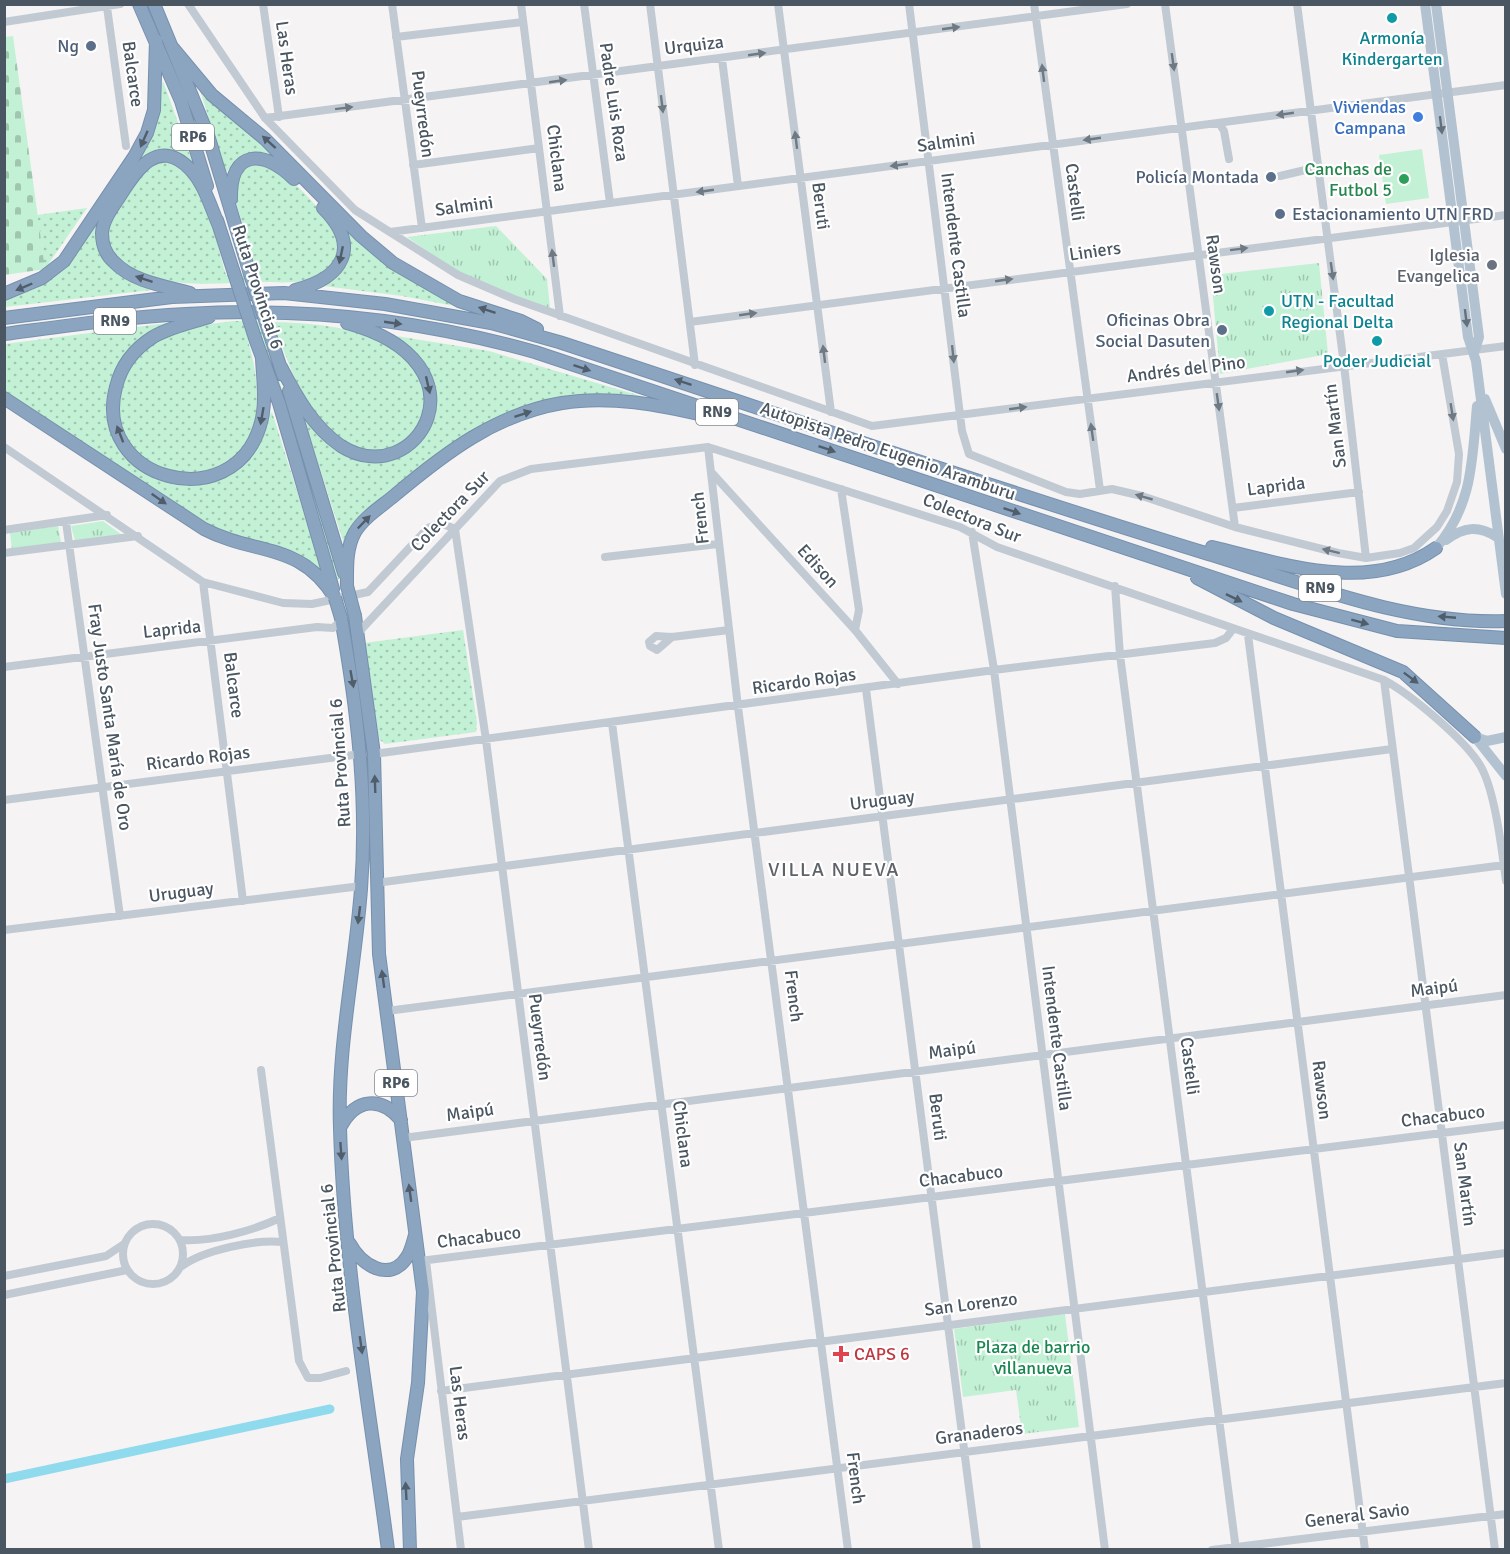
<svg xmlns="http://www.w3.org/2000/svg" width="1510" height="1554" font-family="Signika,sans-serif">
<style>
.grass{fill:url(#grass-dots)}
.cemetery{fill:url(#cemetery-stones)}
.park{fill:url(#park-tufts)}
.pitch{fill:#c3f1d5}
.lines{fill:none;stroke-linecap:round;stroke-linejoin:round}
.canal{stroke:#90daee;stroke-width:9}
.highway-casing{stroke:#7690ad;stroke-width:14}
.minor{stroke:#c1cad2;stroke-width:8}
.major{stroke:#b3c2d1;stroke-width:10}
.highway{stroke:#8ba5c1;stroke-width:12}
.highway-bridge-casing{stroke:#7690ad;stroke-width:14;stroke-linecap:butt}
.highway-bridge{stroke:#8ba5c1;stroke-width:12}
.oneway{fill:#6e7983}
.oneway2{fill:#64717d}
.oneway3{fill:#505e6b}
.culture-dot{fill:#0f9aa8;stroke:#fff;stroke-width:2}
.service-dot{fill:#5c6f8a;stroke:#fff;stroke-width:2}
.shop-dot{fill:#3f7fe0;stroke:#fff;stroke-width:2}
.leisure-dot{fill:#2e9e5b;stroke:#fff;stroke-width:2}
.worship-dot{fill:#6b7280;stroke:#fff;stroke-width:2}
.health-dot{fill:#e0444e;stroke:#fff;stroke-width:2}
.labels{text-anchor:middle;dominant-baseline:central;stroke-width:4.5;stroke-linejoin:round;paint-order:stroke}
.shield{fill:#fff;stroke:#808990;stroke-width:1.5}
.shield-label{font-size:16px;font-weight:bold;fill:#4a5661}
.culture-label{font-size:18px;fill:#0d838f;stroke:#fff}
.street-label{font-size:18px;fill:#4a5661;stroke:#fff}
.service-label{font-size:18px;fill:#4e5e75;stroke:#fff;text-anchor:end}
.shop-label{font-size:18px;fill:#366cbe;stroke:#fff;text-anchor:end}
.leisure-label{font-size:18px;fill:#27864d;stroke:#fff;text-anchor:end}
.worship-label{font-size:18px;fill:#5b616d;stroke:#fff;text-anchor:end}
.park-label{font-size:18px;fill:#17864f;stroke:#fff}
.health-label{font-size:18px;fill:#be3a42;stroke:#fff;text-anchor:start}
.neighbourhood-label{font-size:20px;letter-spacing:1.5px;fill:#5f6368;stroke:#fff}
</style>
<defs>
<pattern id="grass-dots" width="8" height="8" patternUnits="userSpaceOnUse" patternTransform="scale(1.5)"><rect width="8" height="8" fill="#c3f1d5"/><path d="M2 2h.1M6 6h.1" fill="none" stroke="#a0c6b0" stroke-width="1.8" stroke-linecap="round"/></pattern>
<pattern id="cemetery-stones" width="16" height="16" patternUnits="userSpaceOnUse" patternTransform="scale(1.5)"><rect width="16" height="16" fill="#c3f1d5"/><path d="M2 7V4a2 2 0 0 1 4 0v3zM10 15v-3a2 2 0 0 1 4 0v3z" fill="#a0c6b0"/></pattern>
<pattern id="park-tufts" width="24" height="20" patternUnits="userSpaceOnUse" patternTransform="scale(1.5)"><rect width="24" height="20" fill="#c3f1d5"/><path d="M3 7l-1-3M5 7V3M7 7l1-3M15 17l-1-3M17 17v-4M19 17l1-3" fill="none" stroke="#a0c6b0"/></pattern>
</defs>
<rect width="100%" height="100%" fill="#f5f3f3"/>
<path class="grass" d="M163,81L195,169L163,151L102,216L101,252L160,289L5,307L4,299L72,258L81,246L134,163Z
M199,87L254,134L398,272L460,307L402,296L324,286L336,277L343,226L273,155C252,147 238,157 226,173Z
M162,160C206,173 214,236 226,275L257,272L234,196L242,168L258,162C266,166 277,169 283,174C306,193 341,226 338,257C330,267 323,276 310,279C295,284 276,282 260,282C217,283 158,291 122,262C111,254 109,243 106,230L139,172Z
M87,208L45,269L37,215Z
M235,321C285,323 337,320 383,343C477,389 392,499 327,429C304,404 292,373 280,341H267L340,578L337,580L262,341H248C262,388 267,455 208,472C195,475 171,476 159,470C114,446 103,381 145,348C170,328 204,324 235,321Z
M167,323L169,324L114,374C83,449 163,513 231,472C246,464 257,449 263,433C266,426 266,418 272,412L323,574L221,533L5,394V344Z
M390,335L489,351L661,402L584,398L475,433L344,544L303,416C319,433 333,453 356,460C411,475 457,412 425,364C416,351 401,346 390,335Z
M463,630L477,723L476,732L385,744L379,739L364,643Z"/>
<path class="cemetery" d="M13,36L45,269L5,275L4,37Z"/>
<path class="park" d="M496,226L547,279L550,308L515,297L459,273L407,237Z
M1319,263L1328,354L1220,374L1211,275Z
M103,521L122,535L75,541L71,526Z
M58,526L61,542L12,549L10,533Z
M1065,1314L1079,1427L1022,1434L1016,1390L963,1397L954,1329Z"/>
<path class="pitch" d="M1422,149L1429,198L1386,204L1379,155Z"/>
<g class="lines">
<path class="canal" d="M4,1479L330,1409"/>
<g class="highway-casing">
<path id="highway" d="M139,4L181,101L207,186
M154,4L208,135L250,274
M172,47L212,95L265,139L361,236L393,263L459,301L521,321L537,329
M231,199C230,149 264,149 294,179
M217,220L234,273
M295,290C343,278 362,247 323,208
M190,293C165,286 133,282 114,262C106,255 102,244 102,233C103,219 113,207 120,196C137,169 158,137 190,169C204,183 211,208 219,226
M4,294L42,278L64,261L134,157L147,133L154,110L156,40
M209,317C190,323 170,327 153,337C134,349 121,366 116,387C91,480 232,518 260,426C267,404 263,380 262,358
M4,318L172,297L284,293L385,304L491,323L559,342C773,412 986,486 1202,552C1299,581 1402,625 1506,621
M4,334C65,326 126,317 186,314C304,307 422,320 535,352L1293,604L1397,631L1506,638
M256,341L279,403L333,589
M272,341L283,375
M281,367C296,396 313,427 341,446C417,494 494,363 347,323
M289,391L344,573
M4,398L204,529C256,556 300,541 335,598
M1212,547C1284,564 1369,595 1436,548
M1197,578L1274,618L1403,672L1475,737
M347,586C347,568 346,548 355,532C364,517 382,506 395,495C445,453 496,414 562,403C610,395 660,405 707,416
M355,616L374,754L379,954L423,1292L418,1383L407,1459L410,1550
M341,618C357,708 368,797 361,889C355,969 337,1048 340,1128C344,1269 370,1410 388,1550
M341,1126C356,1098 381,1096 401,1120
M350,1244C360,1264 390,1284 407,1257C411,1251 413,1242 415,1235"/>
</g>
<path class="minor" d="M188,4L265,118L355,210L458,275L514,299L872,426L1506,346
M263,4L279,117
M392,4L422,228
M521,4L560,316
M584,4L610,203
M650,4L695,365
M778,4L831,412
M909,4L962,431L969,454L1066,492L1080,494L1112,489L1142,496L1235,527L1338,553L1366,558L1400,553L1414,548L1437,527L1447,511L1457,482L1459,454L1442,354
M1034,4L1100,490
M1165,4L1235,527
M1297,4L1344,365L1366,558
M107,7L126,146
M4,22L120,4
M396,37L523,22
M722,59L738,186
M265,118L1127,4
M1219,123L1224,131L1229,159
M413,165L539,148
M1280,176L1318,167
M390,232L1506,85
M690,322L1506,215
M4,447L203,582L283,603L312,604L368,592L428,528L441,523L455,529L486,740L589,1550
M708,447L738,707L848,1550
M712,473L855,630L898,684
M841,489L859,610L855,630
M1233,508L1359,492
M66,522L120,916
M4,530L107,515
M972,532L994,670L1105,1550
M4,553L138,536
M605,557L718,544
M203,582L243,901
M1115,586L1120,655L1236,1550
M358,633L500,481L531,469L708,447L960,527L997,547L1384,680C1410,694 1473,745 1484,773C1496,800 1502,851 1506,881
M1248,635L1365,1550
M672,637L657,650L650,646L649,642L656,636L672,637L729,630
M4,667L317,627L333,628L341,621
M1384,680L1495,1550
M866,689L977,1550
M612,723L719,1550
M374,754L994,670L1215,643L1226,638L1233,629
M4,800L361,754
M376,883L1392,749
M4,930L361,886
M387,1011L1504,865
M261,1070L299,1361L308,1378H320L346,1371
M403,1138L1506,995
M123 1254a30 30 0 1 1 60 0a30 30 0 1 1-60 0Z
M181,1240C212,1242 252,1231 280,1218
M420,1261L1506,1125
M426,1261L461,1550
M182,1266C204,1250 256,1239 283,1242
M4,1276L106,1256L124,1244
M4,1295L127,1270
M441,1391L1506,1253
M457,1517L1506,1383
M1212,1550L1506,1514"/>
<path class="major" d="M1425,4L1468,337L1476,361L1506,594
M1436,4L1479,337L1475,350
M1485,399L1506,449
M1446,540C1464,527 1478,525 1497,537
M1436,548C1473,505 1472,460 1477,406
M1475,737L1506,776
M1475,737L1487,741L1506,737"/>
<use href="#highway" class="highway"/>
<g class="highway-bridge-casing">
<path id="highway-bridge" d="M234,273L256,341
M250,274L272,341
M347,586L355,616
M335,598L341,618"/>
</g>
<use href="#highway-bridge" class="highway-bridge"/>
</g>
<defs><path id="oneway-solid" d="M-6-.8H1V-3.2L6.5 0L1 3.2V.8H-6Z" transform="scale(1.5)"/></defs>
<g class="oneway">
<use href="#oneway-solid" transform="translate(951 28) rotate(-8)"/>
<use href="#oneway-solid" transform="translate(757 54) rotate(-8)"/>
<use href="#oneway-solid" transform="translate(1173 62) rotate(82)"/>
<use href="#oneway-solid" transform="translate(1043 73) rotate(-97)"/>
<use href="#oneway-solid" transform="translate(558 81) rotate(-8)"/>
<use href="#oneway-solid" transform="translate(662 104) rotate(83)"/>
<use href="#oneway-solid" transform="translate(344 108) rotate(-7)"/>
<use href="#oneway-solid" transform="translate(1285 114) rotate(172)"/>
<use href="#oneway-solid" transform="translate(1092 139) rotate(172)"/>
<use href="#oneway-solid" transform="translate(796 140) rotate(-97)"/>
<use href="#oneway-solid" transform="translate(899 165) rotate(172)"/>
<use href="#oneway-solid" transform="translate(705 191) rotate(172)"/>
<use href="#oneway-solid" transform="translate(1239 249) rotate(-7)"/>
<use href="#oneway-solid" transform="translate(553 258) rotate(-97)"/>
<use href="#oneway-solid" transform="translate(1332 271) rotate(82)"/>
<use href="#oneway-solid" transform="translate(1004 280) rotate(-8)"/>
<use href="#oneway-solid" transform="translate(748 314) rotate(-8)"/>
<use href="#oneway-solid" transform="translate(824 354) rotate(-97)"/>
<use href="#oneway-solid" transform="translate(953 354) rotate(84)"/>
<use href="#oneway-solid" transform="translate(1295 371) rotate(-8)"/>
<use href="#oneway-solid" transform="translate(1218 402) rotate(82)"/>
<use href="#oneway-solid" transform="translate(1018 408) rotate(-8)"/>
<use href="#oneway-solid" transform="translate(1452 412) rotate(81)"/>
<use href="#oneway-solid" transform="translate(1092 432) rotate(-98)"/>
<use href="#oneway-solid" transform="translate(1144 497) rotate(-164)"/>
<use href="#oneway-solid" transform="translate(1331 551) rotate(-166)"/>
</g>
<g class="oneway2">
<use href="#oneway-solid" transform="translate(1441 125) rotate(83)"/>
<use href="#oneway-solid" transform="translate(1466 318) rotate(83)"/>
</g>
<g class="oneway3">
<use href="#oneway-solid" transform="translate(144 139) rotate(114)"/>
<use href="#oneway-solid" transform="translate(269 142) rotate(-138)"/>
<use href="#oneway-solid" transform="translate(341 255) rotate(102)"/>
<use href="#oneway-solid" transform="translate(144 279) rotate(-162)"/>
<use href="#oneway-solid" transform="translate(24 287) rotate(157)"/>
<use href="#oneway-solid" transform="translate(487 310) rotate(-162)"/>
<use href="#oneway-solid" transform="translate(393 323) rotate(8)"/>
<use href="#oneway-solid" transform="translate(582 368) rotate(18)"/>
<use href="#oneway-solid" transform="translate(683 382) rotate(-162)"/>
<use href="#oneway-solid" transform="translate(428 385) rotate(77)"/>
<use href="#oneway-solid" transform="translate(523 414) rotate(-18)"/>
<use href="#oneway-solid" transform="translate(262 416) rotate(100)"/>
<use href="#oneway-solid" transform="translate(120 434) rotate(-111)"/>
<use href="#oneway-solid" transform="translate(827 449) rotate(19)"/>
<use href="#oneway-solid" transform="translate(159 499) rotate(35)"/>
<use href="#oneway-solid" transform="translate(1012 511) rotate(19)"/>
<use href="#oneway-solid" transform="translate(364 522) rotate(-46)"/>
<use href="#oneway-solid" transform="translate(1234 598) rotate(26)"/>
<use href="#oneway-solid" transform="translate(1447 617) rotate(-175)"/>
<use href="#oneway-solid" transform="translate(1360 622) rotate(15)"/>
<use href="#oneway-solid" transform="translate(1411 678) rotate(37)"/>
<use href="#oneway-solid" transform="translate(352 679) rotate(80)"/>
<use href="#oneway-solid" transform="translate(375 784) rotate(-92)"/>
<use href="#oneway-solid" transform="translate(359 915) rotate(97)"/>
<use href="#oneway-solid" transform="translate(383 979) rotate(-98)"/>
<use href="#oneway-solid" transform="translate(341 1151) rotate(86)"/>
<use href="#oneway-solid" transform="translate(410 1193) rotate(-98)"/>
<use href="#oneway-solid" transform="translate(361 1345) rotate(82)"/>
<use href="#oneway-solid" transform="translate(406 1491) rotate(-93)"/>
</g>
<g class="culture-dot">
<circle cx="1392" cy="18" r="6"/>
<circle cx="1269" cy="311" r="6"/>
<circle cx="1377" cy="341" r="6"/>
</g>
<g class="service-dot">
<circle cx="91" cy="46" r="6"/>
<circle cx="1271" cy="177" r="6"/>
<circle cx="1280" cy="214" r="6"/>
<circle cx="1222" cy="330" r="6"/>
</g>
<circle class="shop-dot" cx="1418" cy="117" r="6"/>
<circle class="leisure-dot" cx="1404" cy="179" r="6"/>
<circle class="worship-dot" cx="1492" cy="265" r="6"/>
<path class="health-dot" d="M838 1345h6v6h6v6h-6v6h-6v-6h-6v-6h6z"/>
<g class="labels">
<g class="shield">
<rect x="172" y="124" width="42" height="26" rx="4.5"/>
<rect x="94" y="308" width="42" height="26" rx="4.5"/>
<rect x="696" y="399" width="42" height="26" rx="4.5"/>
<rect x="1299" y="575" width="42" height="26" rx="4.5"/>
<rect x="375" y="1070" width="42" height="26" rx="4.5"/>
</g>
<g class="shield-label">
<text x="193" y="137">RP6</text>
<text x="115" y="321">RN9</text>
<text x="717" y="412">RN9</text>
<text x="1320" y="588">RN9</text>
<text x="396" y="1083">RP6</text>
</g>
<g class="culture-label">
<text x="1392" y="38">Armonía<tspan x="1392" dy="21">Kindergarten</tspan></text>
<text x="1281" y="301" text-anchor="start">UTN - Facultad<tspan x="1281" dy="21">Regional Delta</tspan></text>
<text x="1377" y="361">Poder Judicial</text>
</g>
<g class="street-label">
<text transform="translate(694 45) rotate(-7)">Urquiza</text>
<text transform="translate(287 58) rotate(82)">Las Heras</text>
<text transform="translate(133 74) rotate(82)">Balcarce</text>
<text transform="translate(614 102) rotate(82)">Padre Luis Roza</text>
<text transform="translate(423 114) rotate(83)">Pueyrredón</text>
<text transform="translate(946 142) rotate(-8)">Salmini</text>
<text transform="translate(557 158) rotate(83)">Chiclana</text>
<text transform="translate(1075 192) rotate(83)">Castelli</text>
<text transform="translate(464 206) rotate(-8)">Salmini</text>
<text transform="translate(821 206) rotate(83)">Beruti</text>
<text transform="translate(956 245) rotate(83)">Intendente Castilla</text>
<text transform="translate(1095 251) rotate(-8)">Liniers</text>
<text transform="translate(1216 264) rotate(82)">Rawson</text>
<text transform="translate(258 287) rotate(72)">Ruta Provincial 6</text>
<text transform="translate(1186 369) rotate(-7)">Andrés del Pino</text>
<text transform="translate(1335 426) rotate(-97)">San Martín</text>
<text transform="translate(888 451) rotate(19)">Autopista Pedro Eugenio Aramburu</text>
<text transform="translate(1276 486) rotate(-7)">Laprida</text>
<text transform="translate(450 511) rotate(-46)">Colectora Sur</text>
<text transform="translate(700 518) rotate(-96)">French</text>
<text transform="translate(972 518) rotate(22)">Colectora Sur</text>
<text transform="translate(818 566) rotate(48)">Edison</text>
<text transform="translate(172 629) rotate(-6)">Laprida</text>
<text transform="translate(804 681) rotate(-8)">Ricardo Rojas</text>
<text transform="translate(234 685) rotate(83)">Balcarce</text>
<text transform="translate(110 717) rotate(82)">Fray Justo Santa María de Oro</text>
<text transform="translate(198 758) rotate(-7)">Ricardo Rojas</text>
<text transform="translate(340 763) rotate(-94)">Ruta Provincial 6</text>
<text transform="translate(882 800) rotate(-7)">Uruguay</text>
<text transform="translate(181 892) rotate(-7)">Uruguay</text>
<text transform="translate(1434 988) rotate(-7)">Maipú</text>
<text transform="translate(794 996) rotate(83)">French</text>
<text transform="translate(540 1037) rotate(83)">Pueyrredón</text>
<text transform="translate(1057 1038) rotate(83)">Intendente Castilla</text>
<text transform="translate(952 1050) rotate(-7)">Maipú</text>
<text transform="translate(1190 1066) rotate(83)">Castelli</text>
<text transform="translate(1322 1090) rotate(83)">Rawson</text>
<text transform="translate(470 1112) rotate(-8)">Maipú</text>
<text transform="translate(1443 1116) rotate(-7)">Chacabuco</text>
<text transform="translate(938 1117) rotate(83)">Beruti</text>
<text transform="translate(683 1134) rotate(83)">Chiclana</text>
<text transform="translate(961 1176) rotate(-7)">Chacabuco</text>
<text transform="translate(1465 1184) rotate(83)">San Martín</text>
<text transform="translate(479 1237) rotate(-7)">Chacabuco</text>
<text transform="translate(333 1248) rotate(-96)">Ruta Provincial 6</text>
<text transform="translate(971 1304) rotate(-7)">San Lorenzo</text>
<text transform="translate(460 1403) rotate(83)">Las Heras</text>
<text transform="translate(979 1433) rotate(-7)">Granaderos</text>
<text transform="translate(856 1478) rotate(83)">French</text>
<text transform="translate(1357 1515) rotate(-7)">General Savio</text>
</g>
<g class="service-label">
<text x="79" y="46">Ng</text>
<text x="1259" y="177">Policía Montada</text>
<text x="1292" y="214" text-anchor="start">Estacionamiento UTN FRD</text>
<text x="1210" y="320">Oficinas Obra<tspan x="1210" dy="21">Social Dasuten</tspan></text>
</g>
<g class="shop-label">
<text x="1406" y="107">Viviendas<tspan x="1406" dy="21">Campana</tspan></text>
</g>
<g class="leisure-label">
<text x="1392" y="169">Canchas de<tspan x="1392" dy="21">Futbol 5</tspan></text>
</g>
<g class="worship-label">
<text x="1480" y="255">Iglesia<tspan x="1480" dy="21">Evangelica</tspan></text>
</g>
<g class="park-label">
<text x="1033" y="1347">Plaza de barrio<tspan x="1033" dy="21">villanueva</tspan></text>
</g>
<g class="health-label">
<text x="854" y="1354">CAPS 6</text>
</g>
<g class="neighbourhood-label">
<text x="834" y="869">VILLA NUEVA</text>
</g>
</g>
<rect width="1510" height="1554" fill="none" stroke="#4a5661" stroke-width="12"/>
</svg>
